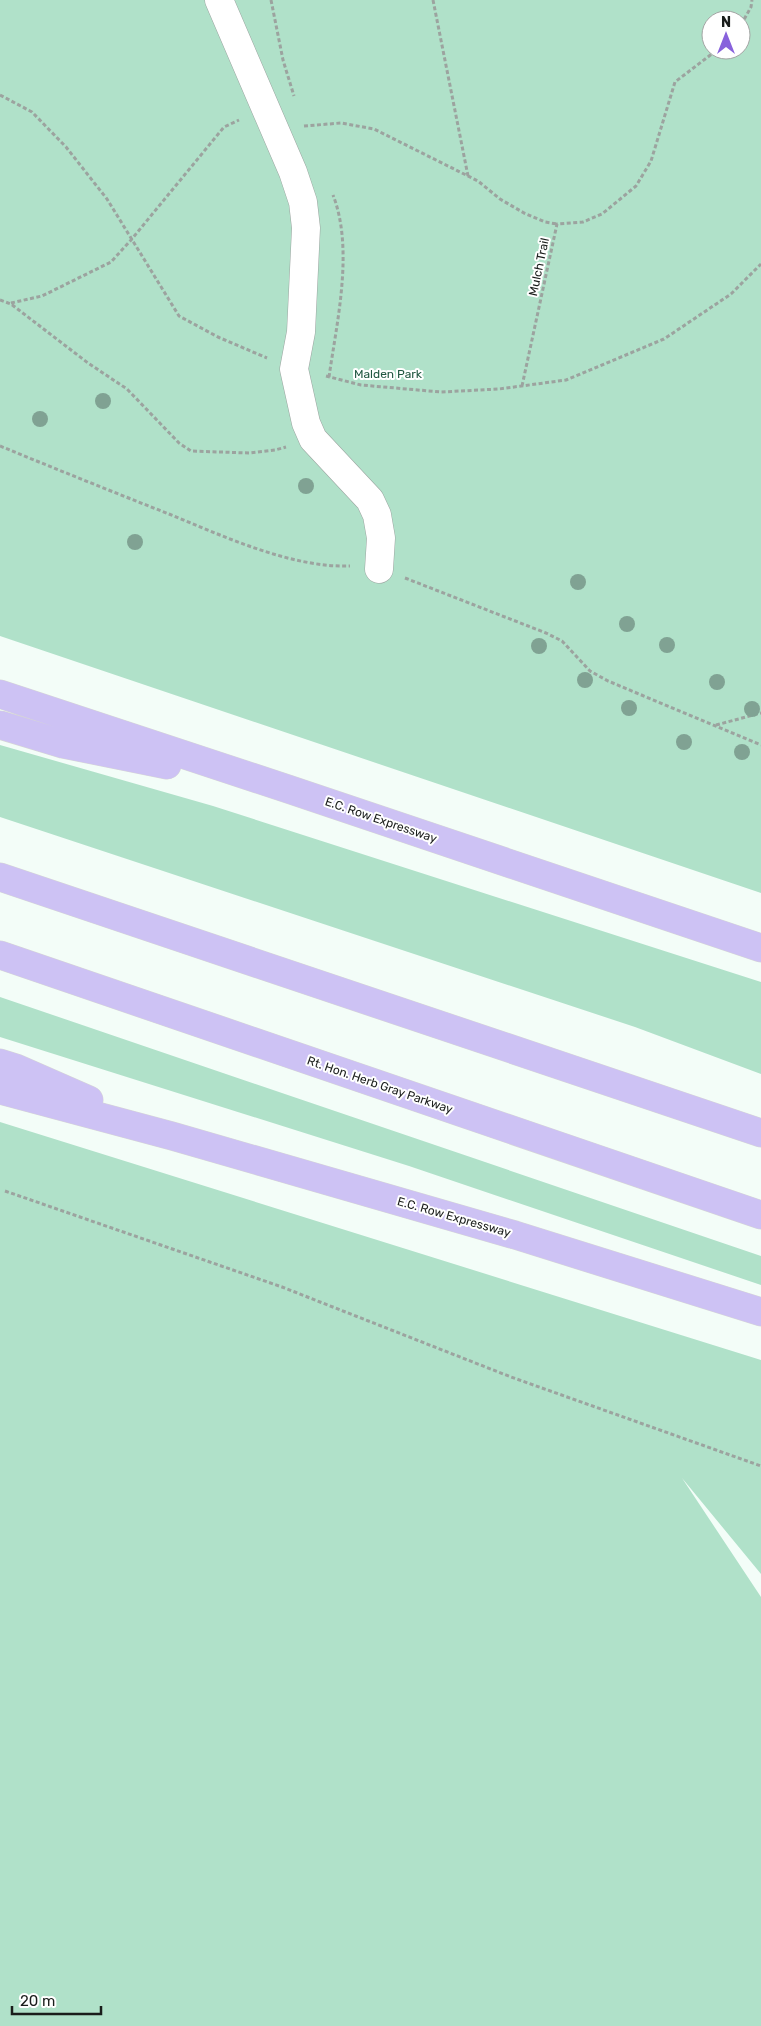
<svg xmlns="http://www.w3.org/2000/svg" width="761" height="2026" font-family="Rubik,sans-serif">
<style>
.green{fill:#b0e1c9;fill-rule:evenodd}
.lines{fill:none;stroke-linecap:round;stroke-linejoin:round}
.minor-casing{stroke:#9ca5a1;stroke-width:29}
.highway-casing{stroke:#d6d6d6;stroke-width:29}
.path{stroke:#9ca39f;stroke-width:3;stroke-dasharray:4 2.5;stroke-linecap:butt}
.minor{stroke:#fff;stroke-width:28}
.highway{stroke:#cdc2f4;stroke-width:28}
.tree{fill:#80a293}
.labels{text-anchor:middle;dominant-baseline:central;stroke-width:4;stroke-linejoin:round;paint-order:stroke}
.street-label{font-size:12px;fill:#1a1d1b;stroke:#fff}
.park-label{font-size:12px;fill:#215741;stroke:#fff}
</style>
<rect width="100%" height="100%" fill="#f3fdf8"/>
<path class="green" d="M0,0H761V893L0,636ZM711,20H741V50H711Z
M0,745L213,806L761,982V1074L635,1027L0,817Z
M0,997L761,1256V1285L409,1166L0,1037Z
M0,1122L761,1360V1574L682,1478L761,1597V2026H0Z"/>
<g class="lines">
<g class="minor-casing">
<path id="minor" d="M219,0L293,172L303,202L306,228L301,332L294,369L306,423L313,439L370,500L377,515L381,538L379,569"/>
</g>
<g class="highway-casing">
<path id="highway" d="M0,694L288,789L761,948
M0,725L63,744L167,765
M0,877L761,1133
M0,955L761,1215
M0,1063L16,1068L89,1100
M0,1090L172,1136L515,1235L761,1312"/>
</g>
<path class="path" d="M271,0L283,60L294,96
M433,0L468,176
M741,25L751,7L752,0
M0,95L32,112L66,147L107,199L179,316L218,337L267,358
M304,126L341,123L374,129L478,181L500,199L524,213L545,222L557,224
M0,300L11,304L88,363L127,389L179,443L191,451L249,453L275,450L286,447
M11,303L42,296L111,262L131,240L224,127L239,120
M326,376L361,385L441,392L499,389L566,380L664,339L731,294L761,264
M329,377C337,321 354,249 333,195
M522,386L557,224L583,222L602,214L636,186L651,161L675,82L717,50
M0,446C56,469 113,492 169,514C223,536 291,568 350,566
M405,578L546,633L562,641L590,671L608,681L761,745
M716,725L761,713
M5,1191L282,1287L511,1377L761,1466"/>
<use href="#minor" class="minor"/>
<use href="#highway" class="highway"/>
</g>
<g class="tree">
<circle cx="103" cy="401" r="8"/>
<circle cx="40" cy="419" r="8"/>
<circle cx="306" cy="486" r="8"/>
<circle cx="135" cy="542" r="8"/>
<circle cx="578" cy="582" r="8"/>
<circle cx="627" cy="624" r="8"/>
<circle cx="667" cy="645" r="8"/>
<circle cx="539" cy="646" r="8"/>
<circle cx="585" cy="680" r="8"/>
<circle cx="717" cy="682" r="8"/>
<circle cx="629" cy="708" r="8"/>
<circle cx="752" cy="709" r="8"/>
<circle cx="684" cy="742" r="8"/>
<circle cx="742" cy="752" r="8"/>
</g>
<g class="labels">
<g class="street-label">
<text transform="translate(539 267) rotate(-78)">Mulch Trail</text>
<text transform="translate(381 820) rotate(19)">E.C. Row Expressway</text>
<text transform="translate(380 1085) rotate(19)">Rt. Hon. Herb Gray Parkway</text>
<text transform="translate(454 1217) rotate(16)">E.C. Row Expressway</text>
</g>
<g class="park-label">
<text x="388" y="374">Malden Park</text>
</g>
</g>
<g transform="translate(726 35)"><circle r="24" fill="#ffffff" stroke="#a3a5a4"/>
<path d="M0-4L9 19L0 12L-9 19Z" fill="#8862dc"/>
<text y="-8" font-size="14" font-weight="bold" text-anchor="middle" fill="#1a1d1b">N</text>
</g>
<path d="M12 2006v8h89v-8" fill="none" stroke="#1a1d1b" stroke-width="2.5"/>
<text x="20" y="2006" font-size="15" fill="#1a1d1b" stroke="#ffffff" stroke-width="4" paint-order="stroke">20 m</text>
</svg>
